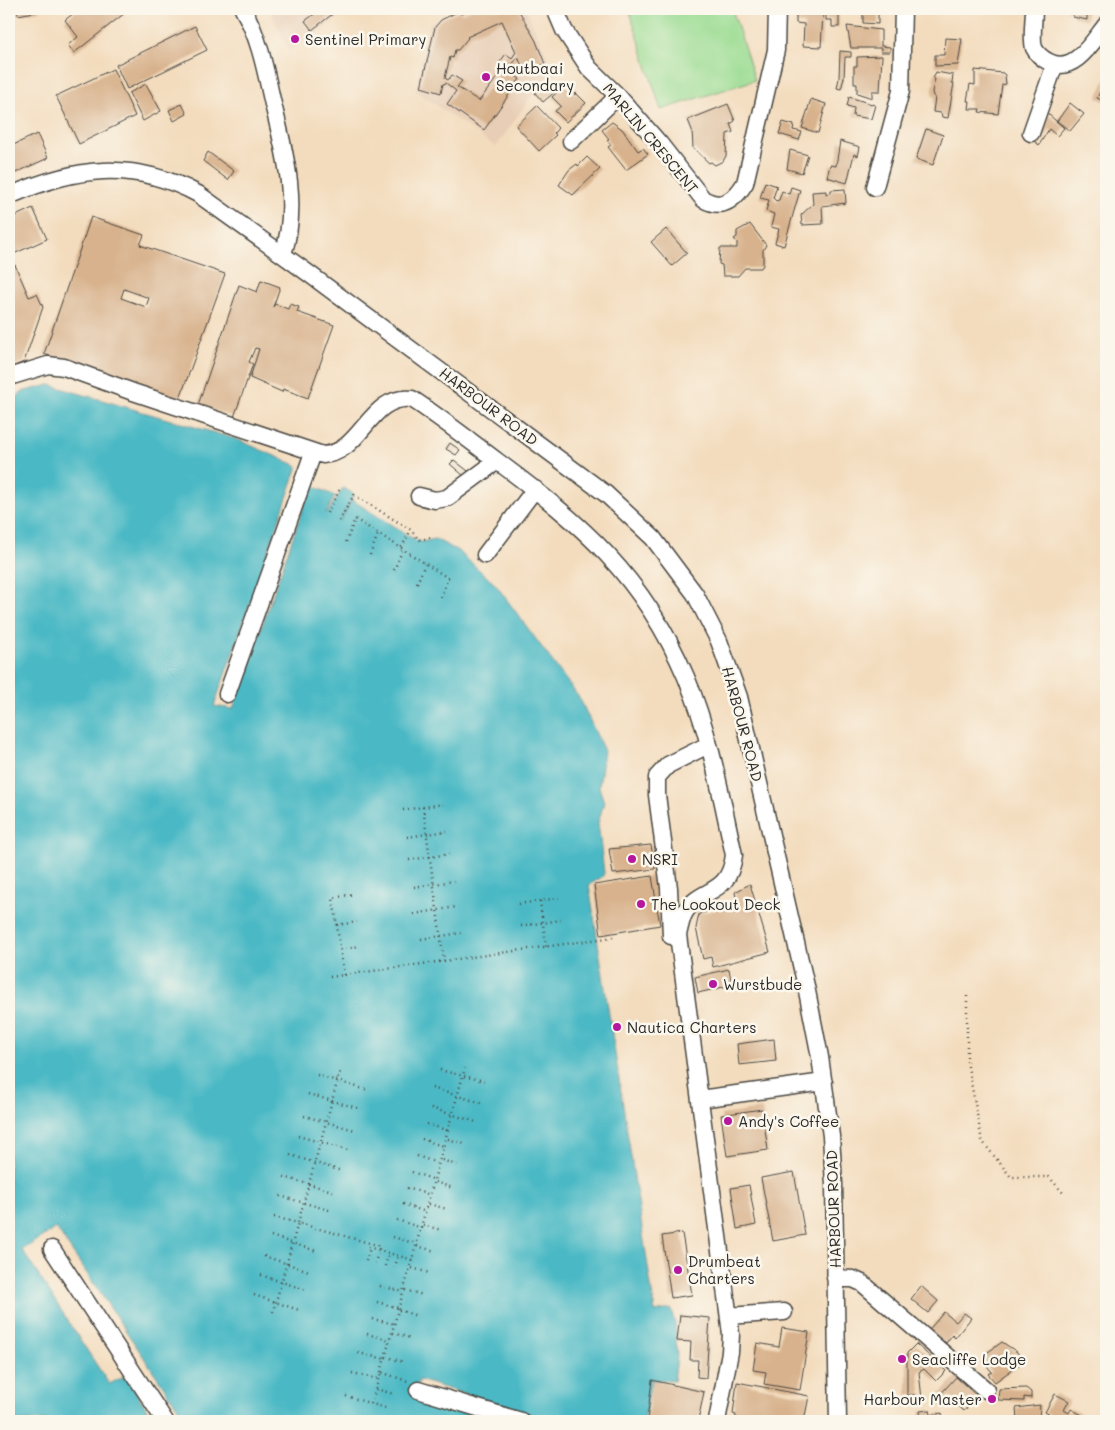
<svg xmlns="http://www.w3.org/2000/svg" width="1115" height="1430" font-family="Mali,sans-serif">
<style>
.built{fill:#e8ceb6}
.green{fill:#9bdc93;stroke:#63845f}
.water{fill:#4cb9c5;stroke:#3c7278}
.building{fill:#d8b28d;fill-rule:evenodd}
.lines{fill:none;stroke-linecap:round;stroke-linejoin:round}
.minor-casing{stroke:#494641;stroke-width:19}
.path{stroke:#494641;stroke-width:2.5;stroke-dasharray:1 4;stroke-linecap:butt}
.minor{stroke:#fff;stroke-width:16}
.poi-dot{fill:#b5179e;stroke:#fbf7ec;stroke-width:2}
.labels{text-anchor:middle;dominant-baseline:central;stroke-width:5;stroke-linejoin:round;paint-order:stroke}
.poi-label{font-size:15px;fill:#2b2b2b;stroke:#fbf7ec;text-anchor:start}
.street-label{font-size:15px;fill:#2b2b2b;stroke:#fbf7ec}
</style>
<rect width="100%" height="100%" fill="#fbf7ec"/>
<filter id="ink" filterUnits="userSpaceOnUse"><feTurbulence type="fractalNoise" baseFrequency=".02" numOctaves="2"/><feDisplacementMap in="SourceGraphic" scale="10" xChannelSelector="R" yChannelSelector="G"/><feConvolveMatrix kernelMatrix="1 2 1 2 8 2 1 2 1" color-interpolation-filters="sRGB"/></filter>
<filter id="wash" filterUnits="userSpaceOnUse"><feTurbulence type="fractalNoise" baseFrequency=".0096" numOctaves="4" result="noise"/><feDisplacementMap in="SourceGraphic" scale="20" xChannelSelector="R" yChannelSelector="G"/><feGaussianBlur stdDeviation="1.12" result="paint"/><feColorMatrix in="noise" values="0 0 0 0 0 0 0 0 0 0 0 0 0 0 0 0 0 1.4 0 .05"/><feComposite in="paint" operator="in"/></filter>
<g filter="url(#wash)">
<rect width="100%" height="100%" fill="#f3dcbd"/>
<path class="built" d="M269,9H352L289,51Z
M461,9H526L550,62L558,72L530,98L496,147L416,91L430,23Z"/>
<path class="green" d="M629,9H732L755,80L661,110Z"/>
<path class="water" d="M50,385L236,439L298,466L214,706L233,709L311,485L335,496L326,513L327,514L343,488L354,494L340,521L352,500L412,538L421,542L435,539L458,551L496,585L580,699L604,751L599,787L604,802L598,823L604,873L602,877L589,885L655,1312L671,1309L675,1323L677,1357L674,1381L651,1380L644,1421H553L419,1380L414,1397L492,1421H187L56,1228L22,1250L109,1384L126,1376L154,1421H9V410L21,392Z"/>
<g id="blocks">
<path class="building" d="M17,9H39L40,11L18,15Z
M79,9H130L74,53L68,45L78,37L65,20Z
M321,9H339L312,30L305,21Z
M473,9H518L536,41L545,64L525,73L518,57L508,70L520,79L484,130L447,104L456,91L446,83L443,84L441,93L421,87L435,27L441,20L459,11L461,14ZM502,21L516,52L512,58L506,54L499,63L505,67L479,101L457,87L462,81L452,75L448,80L445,78L450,57L453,58L455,50H458L468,38L467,37Z
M1067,9H1087V20L1073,17V11H1067Z
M826,10H839V27H832V20H826Z
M863,10L878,11V24L863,23Z
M796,12L823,13L821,47L803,46L804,24L796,23Z
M195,26L207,50L127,89L116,65Z
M847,26L881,30V46L890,47V52H881V48H851Z
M945,38L962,39L958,65L935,66V55H944Z
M840,51L851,52V57H845L844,78L841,89L837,88L839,78Z
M882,56L880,91H872V98L857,93V84H854V66H857V57Z
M113,69L135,116L79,144L56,96Z
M975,70L1003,73L1005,75L1006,84L1002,85L998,114L979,112L980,109H969L970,101H967L970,84L975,85Z
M936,72L953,75L952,83H954L948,118L942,117L941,113L933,112L935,97L933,96L932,92L935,79H933Z
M1106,79V102L1097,98Z
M547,82L556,91L543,102L535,93Z
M146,84L161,111L143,121L129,93Z
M565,85L568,88L569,86L575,95L576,93L586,103L566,122L555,111L561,106L552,97Z
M849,97L875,105L871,119L853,116L854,108L847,106Z
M811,99L826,104L818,133L802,128Z
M1070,103L1084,114L1070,131L1057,121Z
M182,104L187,114L174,121L169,110Z
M728,104L735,121L730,124L733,132L727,134L726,156L723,161L715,165L711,162L709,163L693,148L692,130L688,120Z
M537,106L558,128L554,133L556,135L539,151L516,126Z
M1047,113L1064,128L1057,136L1049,129L1039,145L1034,141Z
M612,122L622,129L638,151L643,148L648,154L626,170L608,147L611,145L607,140L609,139L602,130Z
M783,122L794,125L793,130L802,132L799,140L779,134Z
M926,129L943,135L933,165L916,159Z
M37,134L48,158L9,176V147Z
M840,141L860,147L858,156L854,154L847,183L827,177L830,165L836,166Z
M790,150L808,155L802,173L787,169Z
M208,152L234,171L228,180L203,161Z
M587,157L600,169L573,195L559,185L569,170L577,164L578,166Z
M765,182L777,186L773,198L776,201L779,200L782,191L789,194L791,187L800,190L784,246L775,243L779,229L771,227L774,214L766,211L769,200L760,198Z
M845,189L846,203L822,206L823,224L802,225L801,215L813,204L812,192L826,191V194L831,193V190Z
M33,208L47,239L9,256V219Z
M91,217L144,235L140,245L225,274L179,401L44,354ZM124,289L149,298L146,307L121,298Z
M750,224L766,245L763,250V265L761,268H745L738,276H723L722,265L719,264L720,248H737V242L734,239L737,237V231Z
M666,229L687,253L672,266L651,242Z
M15,265L29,297L37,294L43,307L24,362L9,368V268Z
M261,280L280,287L273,307L275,304L288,309L290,304L299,307L297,312L334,325L308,398L283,389L282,392L250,378L259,349L255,348L249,362L253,364L234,417L198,405L239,285L257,292Z
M450,443L460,450L456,455L446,449Z
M454,460L468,471L464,476L450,464Z
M651,845L655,869L613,874L609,849Z
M652,876L660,925L601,935L594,885Z
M750,884L770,952L713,967L711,957L703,959L696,928L699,914L737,903L735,892Z
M729,969L732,985L698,993L695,977Z
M774,1039L776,1061L739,1065L737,1044Z
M762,1109L768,1150L727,1156L721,1115Z
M794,1172L805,1235L773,1241L761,1178Z
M749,1185L756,1225L737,1229L731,1188Z
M682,1233L692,1295L671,1298L662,1236Z
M921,1286L938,1301L928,1313L911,1299Z
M944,1312L956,1322L964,1313L971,1318L955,1338L952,1335L946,1343L944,1341L942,1344L927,1332Z
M680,1315L710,1318L706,1378L697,1377L698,1360H690L691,1342L677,1341Z
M782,1328L809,1332L800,1390L764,1384L766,1372L753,1370L757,1343L779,1347Z
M1002,1342L1017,1352L1024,1361L995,1382L988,1374L992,1372L983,1361L987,1358L984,1355Z
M916,1344L946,1371L936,1381L924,1369L919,1372L922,1399L916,1398V1395H907V1353Z
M956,1377L977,1396L964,1411L949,1397L942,1405L936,1399Z
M652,1380L704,1392L698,1421H647Z
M737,1382L809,1396L804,1421H735L736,1415L733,1414Z
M1026,1388L1031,1392V1398L1024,1397V1401L998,1400L999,1389Z
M1055,1394L1069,1401L1064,1410L1069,1413L1071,1409L1084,1416L1081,1421H1061L1045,1412Z
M1040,1405L1039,1420H1017L1016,1408Z
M930,1410L931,1415L942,1413L943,1418L953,1421H921L920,1411Z"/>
</g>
</g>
<g filter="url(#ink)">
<use href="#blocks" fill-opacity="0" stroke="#494641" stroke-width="1"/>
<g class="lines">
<g class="minor-casing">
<path id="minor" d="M243,9C259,37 265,68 272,100C284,149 300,204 283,254
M555,9L564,30L589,68L618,96L660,144L703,199C722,210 734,201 745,183L776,50L777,9
M1034,9C1034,20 1031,38 1034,48C1037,54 1043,59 1049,62C1074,75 1093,41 1106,25
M1031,133L1055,64
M571,141L618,96
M875,187L901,91L903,9
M9,196C75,167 132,159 198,194L308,273L606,494L653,538L695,594L719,641L739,697L806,986L820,1057L831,1136L834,1184L838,1421
M9,377L48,365L64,367L133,392L323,455C362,453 369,394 412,399C441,418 469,440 497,461C582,524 643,576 686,677C710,733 721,795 734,855C729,897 701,886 685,912C681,919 680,927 678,935L731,1334L730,1352L717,1421
M419,496L435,500L447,498L497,461
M485,555L535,489
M227,694L313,453
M671,936L669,888L657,795V777L668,765L708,745
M700,1099L824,1082
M52,1249L165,1421
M835,1278L853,1279L862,1283L986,1390
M729,1316L784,1312
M418,1390L521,1421"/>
</g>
<path class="path" d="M327,513L341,487
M339,521L354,495L411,530L419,540L430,538
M346,542L355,519L401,548L411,530
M401,548L448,578L440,599
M370,555L378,534
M394,570L403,549
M417,583L425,564
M423,807L444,961
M403,810L443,804
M407,837L447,831
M409,860L449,854
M414,887L454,881
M540,901L546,947
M519,904L559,898
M414,914L456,907
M337,925L357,922
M521,926L561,920
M421,939L461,933
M341,950L359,946
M344,975L333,898L354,894
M330,977L614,937
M967,996V1061L982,1141L1011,1177H1049L1065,1195
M440,1070L484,1081
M317,1075L367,1090
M432,1088L481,1103
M308,1094L361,1109
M431,1108L476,1122
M304,1116L355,1130
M427,1124L449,1131
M298,1136L348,1150
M422,1139L445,1147
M448,1139L465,1144
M290,1155L342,1171
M417,1156L440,1164
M442,1160L459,1166
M412,1172L435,1180
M284,1177L336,1192
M435,1182L453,1188
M407,1188L431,1195
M280,1196L329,1210
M403,1204L426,1212
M429,1204L447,1209
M274,1217L298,1223L340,1072
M397,1220L422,1228
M423,1225L441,1230
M271,1236L316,1251
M393,1237L417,1244
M417,1246L435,1251
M368,1247L413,1260
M264,1256L309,1271
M366,1261L370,1248
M385,1266L389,1253
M395,1268L398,1255
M412,1268L429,1273
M261,1275L306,1290
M380,1286L404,1292
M405,1290L423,1295
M254,1295L299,1310
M377,1302L399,1308
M399,1310L417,1316
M273,1312L298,1223L380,1246L375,1263
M372,1319L395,1324
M393,1333L411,1338
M367,1334L390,1340
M358,1353L385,1359
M386,1357L404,1362
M381,1372L465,1068
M352,1373L379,1379
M376,1389L394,1394
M346,1396L389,1409
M371,1404L381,1372L407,1381"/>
<use href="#minor" class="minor"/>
</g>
</g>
<g class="poi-dot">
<circle cx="295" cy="39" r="5"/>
<circle cx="486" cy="77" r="5"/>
<circle cx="632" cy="859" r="5"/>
<circle cx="641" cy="904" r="5"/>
<circle cx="713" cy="984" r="5"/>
<circle cx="617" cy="1027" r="5"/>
<circle cx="728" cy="1121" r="5"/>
<circle cx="678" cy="1270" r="5"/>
<circle cx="902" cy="1359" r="5"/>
<circle cx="992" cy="1399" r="5"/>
</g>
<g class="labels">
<g class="poi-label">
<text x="305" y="39">Sentinel Primary</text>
<text x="496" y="68">Houtbaai<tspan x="496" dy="17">Secondary</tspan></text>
<text x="642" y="859">NSRI</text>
<text x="651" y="904">The Lookout Deck</text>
<text x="723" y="984">Wurstbude</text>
<text x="627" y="1027">Nautica Charters</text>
<text x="738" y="1121">Andy's Coffee</text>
<text x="688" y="1261">Drumbeat<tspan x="688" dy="17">Charters</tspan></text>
<text x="912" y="1359">Seacliffe Lodge</text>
<text x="982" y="1399" text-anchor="end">Harbour Master</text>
</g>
<g class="street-label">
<text transform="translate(651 138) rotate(50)">MARLIN CRESCENT</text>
<text transform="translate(489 406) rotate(37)">HARBOUR ROAD</text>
<text transform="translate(743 724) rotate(75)">HARBOUR ROAD</text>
<text transform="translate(833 1209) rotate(-92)">HARBOUR ROAD</text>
</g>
</g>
<rect width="1115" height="1430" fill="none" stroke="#fbf7ec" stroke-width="30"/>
</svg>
